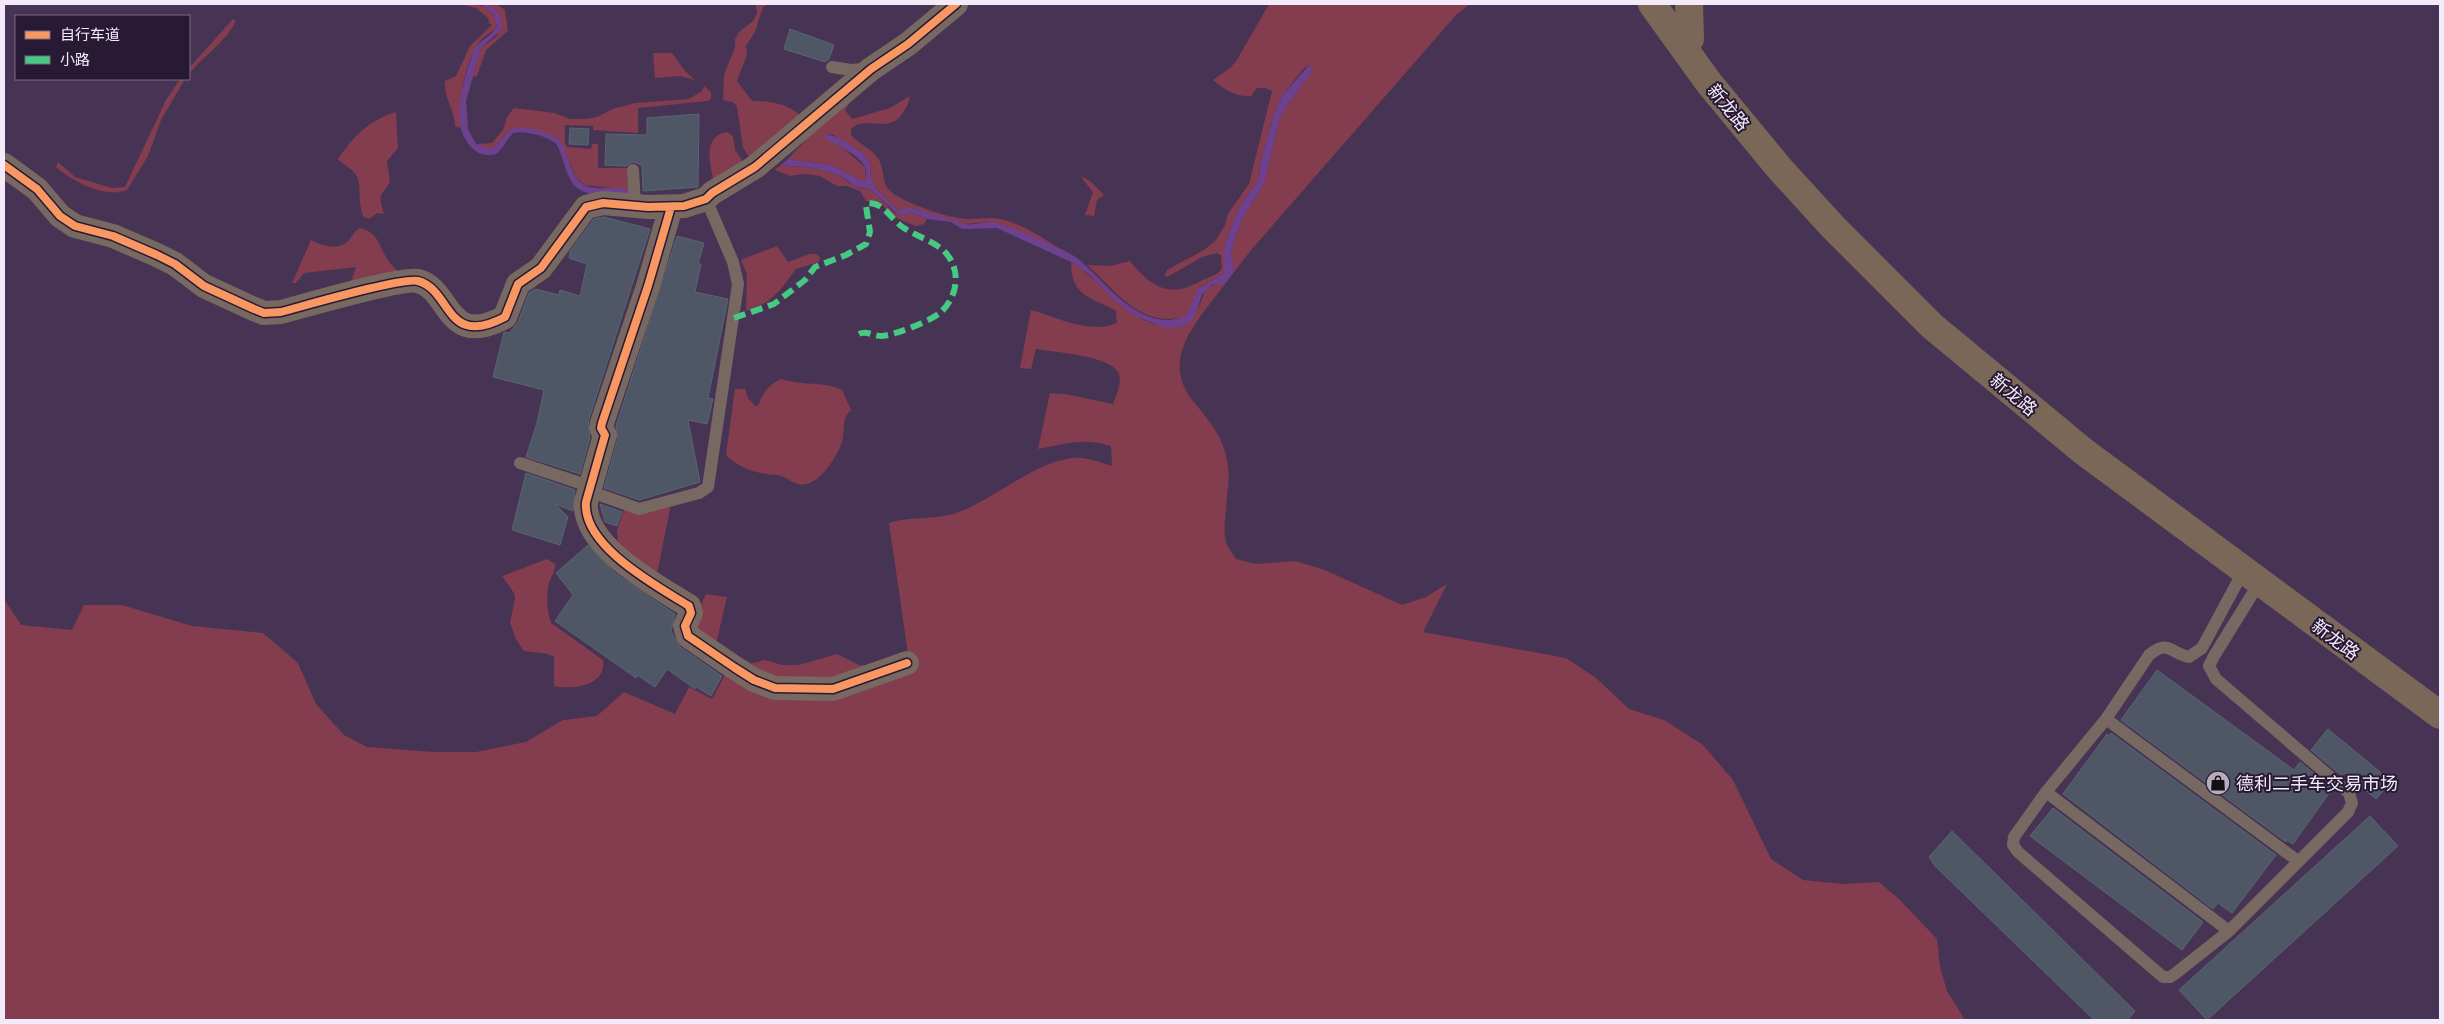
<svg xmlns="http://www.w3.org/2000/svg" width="2444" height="1024" font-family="'Open Sans','Noto Sans SC',sans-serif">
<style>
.green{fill:#843c4f}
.water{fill:#6d418d}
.building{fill:#4f5665;stroke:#576674}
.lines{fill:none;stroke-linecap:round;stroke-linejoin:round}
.lane{stroke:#776861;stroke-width:12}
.street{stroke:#776861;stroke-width:24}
.primary{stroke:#7a6758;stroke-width:28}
.quiet{stroke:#46c982;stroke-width:6;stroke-dasharray:12 6;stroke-linecap:butt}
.cycleway-casing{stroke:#281934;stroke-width:11}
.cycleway{stroke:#f99763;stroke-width:8}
.labels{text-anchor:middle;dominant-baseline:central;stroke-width:4;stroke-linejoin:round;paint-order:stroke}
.street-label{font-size:18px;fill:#f3ebfa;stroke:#281934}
.poi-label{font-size:18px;fill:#f3ebfa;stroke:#281934;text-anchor:start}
</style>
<rect width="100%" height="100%" fill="#473455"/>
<path class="green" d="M459,4C476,4 487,3 497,20C497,33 488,32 481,40C466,58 456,106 461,128L455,126C455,109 443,97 445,81L456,76L470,46L492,25L489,23L488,18L476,8Z
M488,4H496L505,10L508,31L486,50L478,73L476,77L473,76L481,48L497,36L500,18Z
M756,4H768L763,7L755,32L746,46L747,55L737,81L752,101C771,101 785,103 800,115L750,159L743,147L737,107L733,102L723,100L724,75L735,47V39L739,32L753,21L757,13Z
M1269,4H1470L1457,14L1252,249L1234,272L1231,251L1242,219L1264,184L1279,121L1286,107L1311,72L1312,68L1308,66L1304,68L1282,96L1274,114L1260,165L1259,179L1239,208L1227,239L1224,251V273L1198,289L1190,311L1184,317C1140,328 1116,291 1087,265L1111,266L1130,261C1151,287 1169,299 1201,281C1208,278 1217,275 1222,269L1221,255L1217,253L1202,257L1167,277L1165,275L1167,270L1204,250L1216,240L1225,225L1228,214L1249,184L1272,91L1265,88H1257L1251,96C1236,97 1225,90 1213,80L1230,68L1237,60Z
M233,19L236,21C225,43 204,55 189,74V68Z
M653,53H672L685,71L695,80L680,76L655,78Z
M180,79H185L161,120L148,156L127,190C105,199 72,181 56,167L58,162L75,177L112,188L125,187L166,100Z
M704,86L711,92V99L708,101L638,108V133L593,130V126L565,125V143L567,147L591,149L592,144H598V168H628V190L584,185L576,177L559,139L536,130L512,128L492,149L476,144L492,143L503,130L507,117L514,108L555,113L570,119H587L597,117L613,109L635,103L689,99L702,91Z
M910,96C909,103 906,108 902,114C889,134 866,115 851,129V135C859,144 874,150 879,160C886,173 880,185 894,194C908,204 953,220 970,219C980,219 990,217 1000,219C1023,224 1042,237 1061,250L1008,227L989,222L963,224L912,208L899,211L875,188L871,178L870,164L863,153L833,135L827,134L865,167L866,180L864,182L831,165L788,159L817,128L853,98L845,110L852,119L890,108Z
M396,112L398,148L387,161L390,182C380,198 378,193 384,214L377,213L369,219L364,217C357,204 362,182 356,175C352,168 343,165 338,159C353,137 369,120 396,112Z
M727,132L733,136L735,150L743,162L714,182C710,165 702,136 727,132Z
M781,165L814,168L839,175L850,184L861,188L870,189L895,213L907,214L910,212L927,219L924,224L916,226L903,221L890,214L881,203L866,201L860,191L847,186H837L820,176L804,174L790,176L775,170Z
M1080,176L1089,180L1104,195L1097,200L1094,216L1085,215L1093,192Z
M360,228C378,233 378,243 386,257C389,263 395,267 399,273L349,288L356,267L304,273L296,283H292L311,240C322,246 340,251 349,240C353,235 354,231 360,228Z
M777,246L788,262L810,254H817L820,258L819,262L796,269L781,289L767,302L746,311L747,275L741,260Z
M1071,262C1111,286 1127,329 1181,327C1186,321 1195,315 1198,308C1206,293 1202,283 1225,284C1197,322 1156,361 1197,406C1213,425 1225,441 1228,466C1231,487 1221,524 1226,542C1228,548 1233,554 1236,559L1255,564L1295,561L1325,570L1402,605L1426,597L1447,584L1423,632L1566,658L1596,678L1629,709L1664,720L1703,745L1733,780L1771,859L1803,880L1844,884L1879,882L1900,900L1937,939L1940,967L1947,991L1965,1020H4V599L21,625L72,630L84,605H122L192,626L263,633L298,663L316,704L344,735L367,747L434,752H476L526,742L563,720L597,716L624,692L675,714L689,687L712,699L728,669L772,693L917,658L916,655L908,654L889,523C910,516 932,520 953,514C994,502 1040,455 1082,458C1092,459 1102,463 1112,466L1111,446C1081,437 1066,444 1038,449L1050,393L1065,394L1113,404C1116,395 1122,384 1119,374C1113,356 1054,352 1036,349L1031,369L1020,368L1031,310C1057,317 1089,335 1117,323L1116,311C1090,296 1071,297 1071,262Z
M781,379C801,386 824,381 842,390L851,410C840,420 846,432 841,445C835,459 817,489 798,484C790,482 786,476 777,475C759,474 739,469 726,455L735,389H745L748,398L755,406H758C763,393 768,385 781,379Z
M671,504L656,579L620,547L618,541L617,531L625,507Z
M547,559L555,564C556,571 551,576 549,583C546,595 547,611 551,623L603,660C607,686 572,690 554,686V657C546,651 532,654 523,650L516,639L510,623L515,598L514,593L502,576Z
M706,594L727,597L715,648L710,645L696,626L698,612Z
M837,654L859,665L880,666L799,685L746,665L765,660L782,665H799Z"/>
<path class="water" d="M481,4C495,4 502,15 502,29L481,48L466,101L468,129L476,144L492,149L512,128C528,126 545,131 559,139C570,153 569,181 589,187C602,190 616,186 628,190L630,195C609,195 579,200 569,177C564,166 562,154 556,143C545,136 526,130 513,133C507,139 503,149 496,154C491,156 481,155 477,152C446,130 463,82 473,53C477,40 493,37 497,25L494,15Z
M1308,66L1312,68V72L1286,107L1279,121L1264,184L1242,219L1231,251L1234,272L1225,284L1211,285L1202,295L1193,320L1181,327L1166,328L1135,316L1113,299L1089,274L1071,262L997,228L962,229L951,222L927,219L910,212L903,216L899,215L870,189L854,186L839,175L814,168L781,165L788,159L831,165L864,182L866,180C866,176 867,171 865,167C862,157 836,144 826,139L825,136L827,134L841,139L863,153L870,164L871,178L875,188L899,211L908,207C927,212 945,217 962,223C971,227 983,221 993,222C1005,224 1067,250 1077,258C1104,280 1130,321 1170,320C1176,319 1183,318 1187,314L1198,289L1224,273V251L1227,239L1239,208L1259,179L1260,165L1274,114L1282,96Z"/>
<path class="building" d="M790,29L834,45L829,59L825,62L784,49Z
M699,114L698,187L643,191L642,166L637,163L632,162L626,166L605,165L606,134L647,135V118Z
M570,128L589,129L588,145L569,144Z
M604,217L650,229L589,419L588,426L590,437L580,474L526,457L537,423L544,390L493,377L504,332L509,333L518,322L529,293L535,289L559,295L560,290L580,296L587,264L569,258L570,251L594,219Z
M677,236L704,243L698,264H701L695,292L728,299L708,398L713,399L707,424L688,420L700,482L639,500L604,488L618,438L616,426Z
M526,473L575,490L573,511L555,504L568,517L560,545L512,530Z
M600,504L622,512L617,526L605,522Z
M588,545L616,574L675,614L671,631L680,647L722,676L711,696L696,687L695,689L667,669L655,687L637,675L636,678L555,621L573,595L556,573Z
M2157,670L2294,770L2300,762L2332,789L2293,844L2287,840L2286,842L2121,720Z
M2328,729L2391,781L2376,799L2345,773L2342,776L2311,750Z
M2111,733L2276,855L2232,913L2218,903L2213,909L2063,794L2107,734L2109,736Z
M2053,808L2203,922L2182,950L2030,836Z
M2370,816L2398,846L2207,1020L2179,990Z
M1952,831L2135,1011L2128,1020H2094L1935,866L1929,857Z"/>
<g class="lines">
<path class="lane" d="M832,67L851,70L867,69
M633,170L635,206
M520,463L583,484L586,490L639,509L699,493L708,487L738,284L733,262L706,199
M2245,568L2202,648L2189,657C2170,653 2169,639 2149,655L2106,719L2046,792L2014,837L2013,845L2018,852L2163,977H2170L2176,973L2229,931L2348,812L2352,803L2349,793L2216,679L2209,666L2214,656L2261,580
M2106,719L2298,861
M2046,792L2229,931"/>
<path class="street" d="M4,165L37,189L60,216L75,226L113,236L157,255L175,264L204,286L254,309L264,313L281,312C304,306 402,277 418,281C452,290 445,349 505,317L518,284L541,268L586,207L603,203L648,207L684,206L706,199L712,193L755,167L871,69L908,44L956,4
M671,207L648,286L602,423L601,428L605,435L586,502C582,546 657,586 689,606L691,613L685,626L688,636L735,668L754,680L775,688L833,689L907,663"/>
<path class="primary" d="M1652,4L1709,83L1780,169L1833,227L1932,326L2083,451L2440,715
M1689,4L1690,39"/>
<path class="quiet" d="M734,318L774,304L805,280L815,267L846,255L866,244L870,232L866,206L868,203C885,203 891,220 904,228C916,236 933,241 944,251C962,269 958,296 941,312C933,320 893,336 881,336C873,336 866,330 859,334"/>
<g class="cycleway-casing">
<path id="cycleway" d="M4,165L37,189L60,216L75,226L113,236L157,255L175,264L204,286L254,309L264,313L281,312C304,306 402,277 418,281C452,290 445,349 505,317L518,284L541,268L586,207L603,203L648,207L684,206L706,199L712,193L755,167L871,69L908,44L956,4
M671,207L648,286L602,423L601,428L605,435L586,502C582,546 657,586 689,606L691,613L685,626L688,636L735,668L754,680L775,688L833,689L907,663"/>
</g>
<use href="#cycleway" class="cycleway"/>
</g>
<defs>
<g id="shop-disc" transform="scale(1.25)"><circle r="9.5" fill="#b7abc0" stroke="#281934"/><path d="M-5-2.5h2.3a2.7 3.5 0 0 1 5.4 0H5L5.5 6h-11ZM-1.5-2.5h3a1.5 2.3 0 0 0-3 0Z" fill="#111"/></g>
</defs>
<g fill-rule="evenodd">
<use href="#shop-disc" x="2218" y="783"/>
</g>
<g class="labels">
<g class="street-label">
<text transform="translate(1729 107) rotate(51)">新龙路</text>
<text transform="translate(2014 394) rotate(40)">新龙路</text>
<text transform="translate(2336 639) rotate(37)">新龙路</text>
</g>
<g class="poi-label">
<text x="2236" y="783">德利二手车交易市场</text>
</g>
</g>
<rect width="2444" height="1024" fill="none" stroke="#f3ebfa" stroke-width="10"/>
<rect x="15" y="15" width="175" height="65" fill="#281934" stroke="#796d83"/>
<rect x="25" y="31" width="25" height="8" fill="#f99763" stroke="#796d83"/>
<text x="60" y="40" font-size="15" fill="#f3ebfa">自行车道</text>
<rect x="25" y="56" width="25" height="8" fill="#46c982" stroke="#796d83"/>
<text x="60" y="65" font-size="15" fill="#f3ebfa">小路</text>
</svg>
